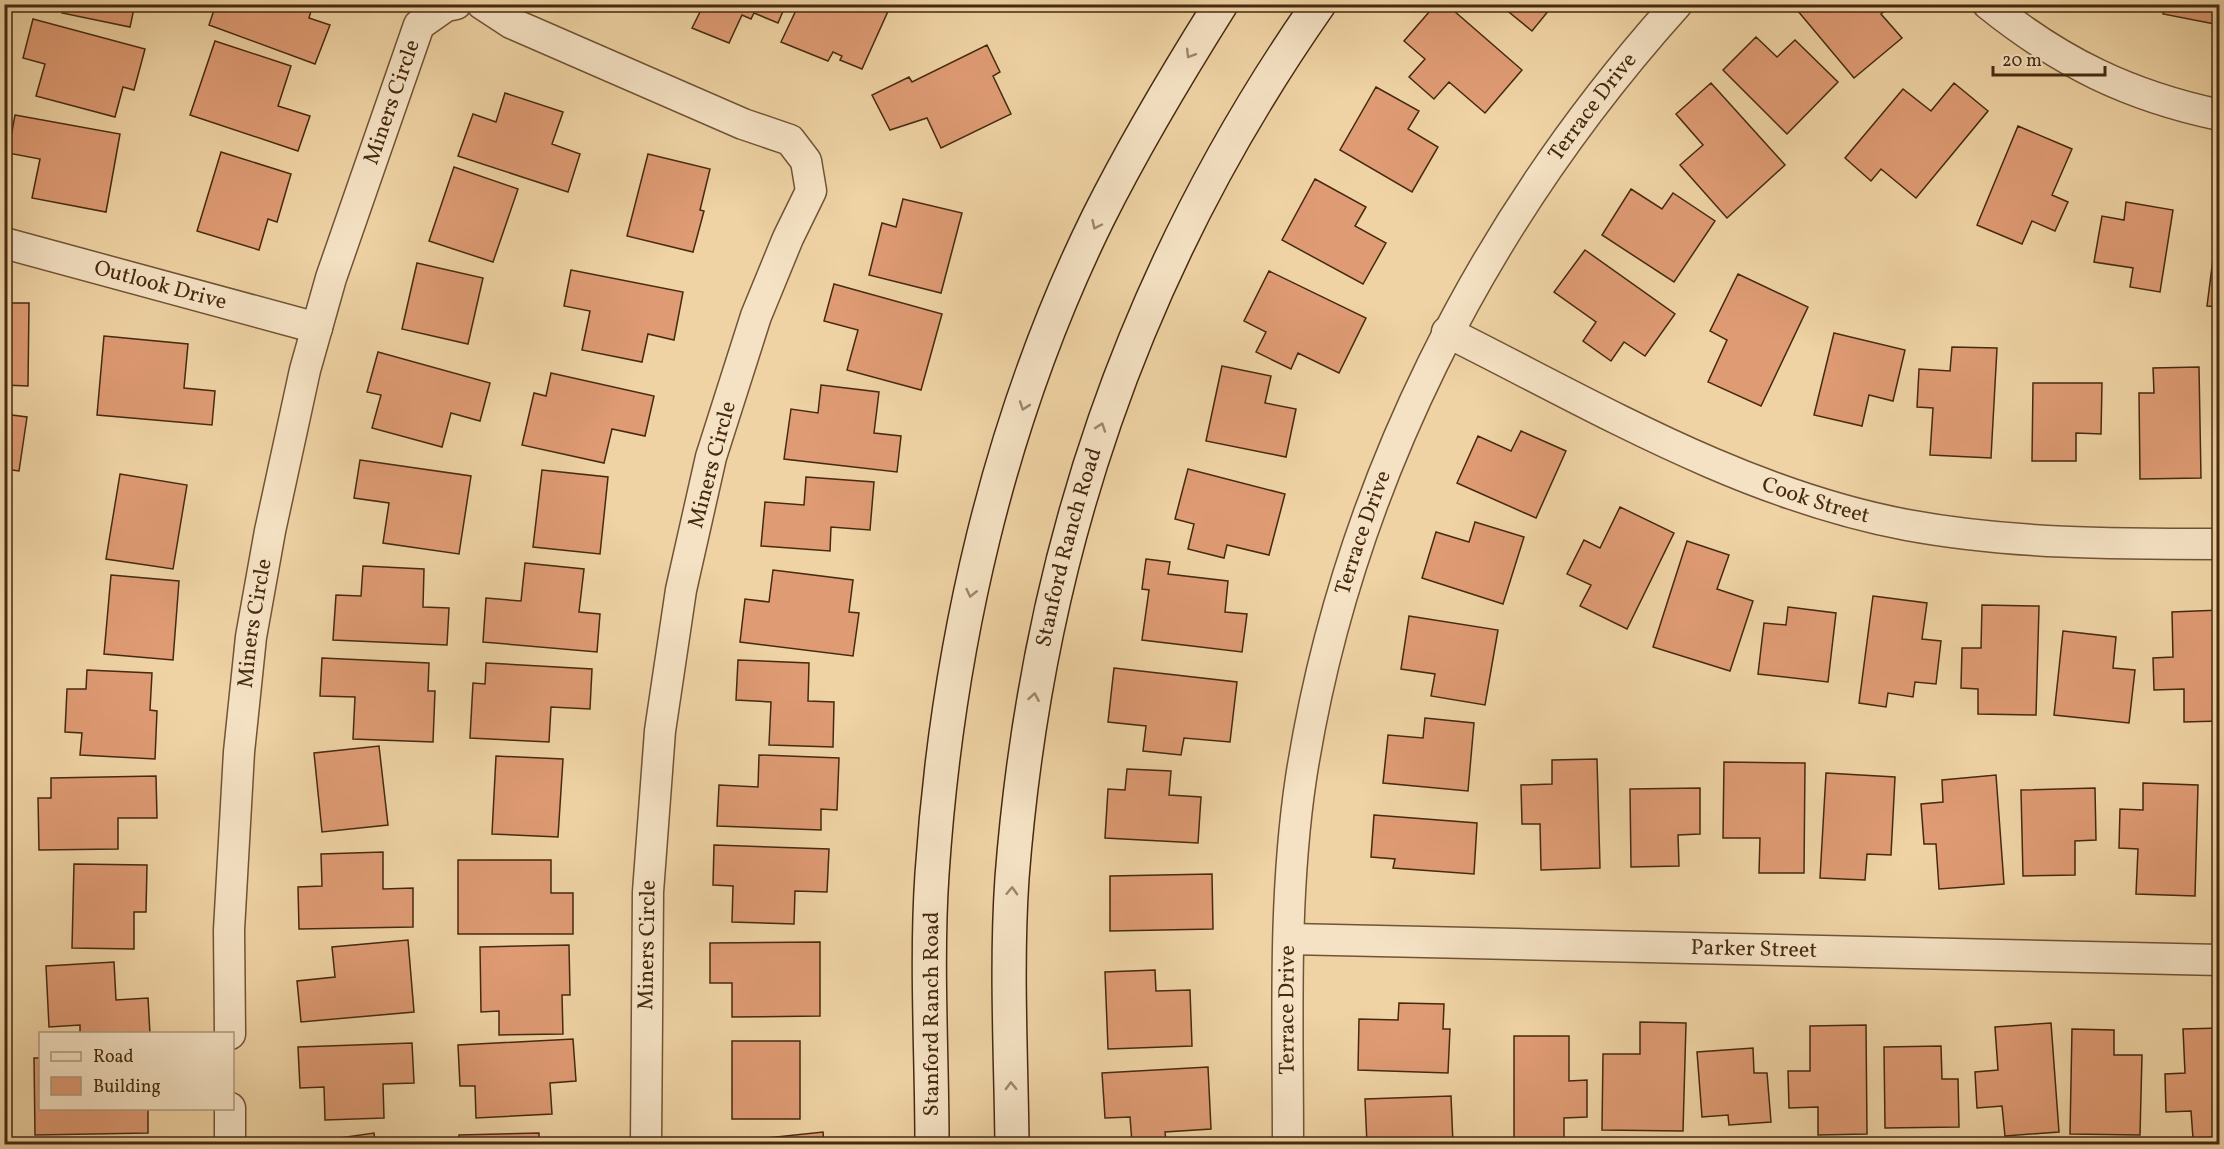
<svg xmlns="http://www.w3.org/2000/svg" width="2224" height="1149" font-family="Vollkorn,serif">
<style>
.building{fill:#df9b74;stroke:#462a10;stroke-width:1.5}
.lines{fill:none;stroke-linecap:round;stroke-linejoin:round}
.street-casing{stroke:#705435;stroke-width:33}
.secondary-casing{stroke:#462a10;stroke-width:36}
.street{stroke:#f5e2c4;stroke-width:30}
.secondary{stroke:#f5e2c4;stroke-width:33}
.oneway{stroke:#9e866a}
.labels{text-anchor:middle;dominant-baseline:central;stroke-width:6;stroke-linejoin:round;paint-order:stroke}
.street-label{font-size:22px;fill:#462a10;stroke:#f5e2c4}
</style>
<rect width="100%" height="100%" fill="#efd3a4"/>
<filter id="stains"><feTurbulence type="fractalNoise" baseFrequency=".00333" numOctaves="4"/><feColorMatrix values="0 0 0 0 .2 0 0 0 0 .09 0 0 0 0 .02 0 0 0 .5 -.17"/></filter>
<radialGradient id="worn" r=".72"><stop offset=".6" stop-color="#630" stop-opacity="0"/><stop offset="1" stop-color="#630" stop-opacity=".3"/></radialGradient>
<path class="building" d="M64,4H135L130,27L62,13Z
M216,4H313L309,18L330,25L315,64L209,25Z
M704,4H786L778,23L754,13L751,19L742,15L729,43L692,28Z
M799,4H879L889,9L862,69L840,60L842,56L833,52L828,61L781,42Z
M1436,4H1446L1522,70L1485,113L1449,82L1434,99L1409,77L1425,59L1404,41Z
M1499,4H1554L1532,31Z
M1792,4H1893L1881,14L1902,38L1854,78Z
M2164,4H2220V25L2163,14Z
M33,19L145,49L134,90L123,87L115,117L36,96L45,64L23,58Z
M1756,37L1777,57L1795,40L1838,82L1787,134L1723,70Z
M215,41L291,66L278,106L310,116L298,151L190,115Z
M987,45L1000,72L993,76L1011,114L941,148L927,118L890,130L872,95L909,77L912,82Z
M1711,83L1785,165L1727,218L1680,165L1703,145L1676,114Z
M1954,83L1988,111L1916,198L1881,169L1871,181L1845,158L1903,89L1931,111Z
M1376,87L1419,111L1408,129L1438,147L1412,192L1340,150Z
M505,93L563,112L552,144L580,154L568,192L458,156L473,114L496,122Z
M15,115L120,134L106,212L32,198L40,159L8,153Z
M2018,126L2072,149L2052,195L2068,202L2055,231L2032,221L2022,244L1977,225Z
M221,152L291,174L277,222L268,219L259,250L197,231Z
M648,154L710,169L700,210L704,211L693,252L627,236Z
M454,167L518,189L493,262L429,241Z
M1315,179L1366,207L1355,226L1386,243L1363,284L1282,240Z
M1631,189L1662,209L1673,193L1715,221L1674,282L1602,235Z
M903,199L962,213L941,293L869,275L882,223L896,227Z
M2126,202L2173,210L2160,292L2130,287L2133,268L2094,262L2102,216L2124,220Z
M2220,204V307L2207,306Z
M1585,250L1675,314L1645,356L1624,342L1611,361L1583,341L1596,322L1554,292Z
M417,263L483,278L468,344L402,329Z
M571,270L683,292L674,340L648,334L642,362L582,350L590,311L564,306Z
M1269,271L1366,318L1339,373L1298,353L1291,369L1256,352L1266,332L1244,321Z
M1738,274L1808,307L1761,406L1708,382L1727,340L1710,331Z
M834,284L942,314L921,390L847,370L858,330L824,321Z
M4,303H29L28,386L4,385Z
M1834,333L1905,350L1893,401L1869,395L1862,426L1814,415Z
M104,336L188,344L184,388L215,391L212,425L97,415Z
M1952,347L1997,348L1991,458L1930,455L1933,408L1917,407L1919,369L1950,371Z
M378,352L490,383L480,421L451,413L442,447L372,428L381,395L367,392Z
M1222,366L1271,376L1265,403L1296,409L1286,457L1206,441Z
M2199,367L2201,478L2140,479L2139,393H2154L2153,368Z
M551,373L654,396L645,436L612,429L604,463L522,445L534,393L546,396Z
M2033,383H2102L2101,434L2076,433V461H2032Z
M821,385L879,392L874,433L901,436L897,472L784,459L791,409L818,413Z
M4,414L27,417L19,471L4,469Z
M1521,431L1566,451L1536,518L1457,483L1478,436L1511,451Z
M360,460L471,476L459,554L383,543L389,503L354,498Z
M1188,469L1285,494L1269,555L1227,545L1224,558L1188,549L1194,524L1175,519Z
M542,470L608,477L600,554L533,547Z
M120,474L187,485L173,569L106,559Z
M806,477L874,482L870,530L831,527L830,551L761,546L765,502L804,505Z
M4,507H10L5,576H4Z
M1620,507L1674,533L1627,629L1580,606L1591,585L1567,574L1584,540L1600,548Z
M1475,522L1524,537L1503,604L1422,578L1436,532L1469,542Z
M1687,541L1729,555L1717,589L1753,601L1730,671L1653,647Z
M1146,559L1170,562L1168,574L1228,581L1225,612L1247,614L1242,652L1142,640L1149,590L1142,589Z
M525,563L584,569L579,612L600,614L597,652L483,642L486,598L521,601Z
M363,566L424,569L423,607L449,608L447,645L333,640L336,595L361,596Z
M773,570L853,580L849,612L859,613L853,656L740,642L745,599L769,602Z
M111,575L179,581L173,660L104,654Z
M1873,596L1927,603L1922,639L1941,641L1936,684L1915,682L1913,697L1888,693L1886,707L1859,703Z
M1982,605L2039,606L2036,715L1978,714V689L1961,688L1962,648H1981Z
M1788,607L1836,613L1828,682L1758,674L1764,623L1786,625Z
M2220,610V721L2184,722V689L2154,690L2153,658L2173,657L2172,612Z
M1409,616L1498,630L1485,705L1431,696L1435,674L1401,669Z
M2063,631L2116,637L2113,668L2135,670L2129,723L2054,715Z
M322,658L429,663L428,691H435L433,742L353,739L355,697L320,696Z
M738,660L809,663L808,701L834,702L833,747L769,745L771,702L736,700Z
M486,663L592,669L590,709L551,707L549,742L470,738L473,683L485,684Z
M1114,668L1237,682L1230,742L1184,738L1181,755L1143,751L1146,726L1108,722Z
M87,670L152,673L150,710L157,711L155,759L80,755L82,733L65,732L67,689H86Z
M1425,718L1474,723L1468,791L1383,783L1388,735L1423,738Z
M379,746L388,825L322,832L314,753Z
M759,755L839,758L837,810L821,809V830L717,826L719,785L758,787Z
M496,756L563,759L558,837L492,834Z
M1597,759L1600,868L1541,870L1540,824H1522L1521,785L1552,784V760Z
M1724,762L1805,763L1804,873H1759L1760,838H1723Z
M1127,769L1171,771L1169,795L1201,797L1198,843L1105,838L1108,789L1125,790Z
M1826,773L1895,777L1891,855L1867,854L1865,880L1820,878Z
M1996,775L2004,884L1939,889L1936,844H1924L1921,804L1943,802L1942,780Z
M156,776L157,818H118V849L39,850L38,798H51V778Z
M2143,783L2198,785L2195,896L2136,894L2138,849L2119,848L2120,809L2143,810Z
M1700,788V834L1678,835L1679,866L1631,867L1630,789Z
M2095,788L2096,840L2075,841V875L2023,876L2021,790Z
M1374,815L1477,823L1474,874L1393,868L1395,859L1371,857Z
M714,845L829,849L827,892L795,891L794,924L732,922L733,886L713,885Z
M383,852V889L413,888V927L299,929L298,887L322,886L321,854Z
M458,860H551V893H573V934H458Z
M74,864L147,865L146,912H134V949L72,948Z
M1212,874L1213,929L1110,931V876Z
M408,940L414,1012L301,1022L297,981L335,977L332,947Z
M820,942V1016L732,1017V983H710V943Z
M569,945L570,995H562L563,1034L499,1035V1011L481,1012L480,947Z
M114,962L116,1000L148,998L150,1034H80V1025L49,1027L46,966Z
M1155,970L1156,991L1190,990L1192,1046L1108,1049L1105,972Z
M1399,1003L1444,1004L1443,1029H1450L1448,1073L1358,1070L1359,1019L1398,1020Z
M1640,1022L1686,1023L1683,1131L1602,1130L1603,1054H1640Z
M2051,1023L2059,1132L2005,1136L2002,1106L1977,1108L1975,1072L1998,1070L1995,1027Z
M1866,1025L1867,1134L1818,1135V1107L1789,1108L1788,1071H1810V1026Z
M2220,1028V1137L2193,1138L2191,1111L2166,1112L2165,1074L2185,1073L2183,1029Z
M2072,1029L2114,1030V1055H2142L2140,1135L2070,1134Z
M1514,1036H1569V1081L1587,1080V1117L1564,1118V1144H1514Z
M573,1039L576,1081L550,1083L552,1114L476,1118L475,1086H460L458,1045Z
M732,1041H800V1119H732Z
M412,1043L414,1083L383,1084L384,1118L325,1120L324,1087L300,1088L298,1047Z
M1941,1046L1942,1079H1958L1959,1127L1885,1128L1884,1047Z
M1753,1048L1754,1073H1767L1771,1122L1729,1125L1728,1115L1702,1117L1697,1052Z
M34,1058H40V1108H148V1133L35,1135Z
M1208,1067L1211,1129L1165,1132L1166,1141L1132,1143L1130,1117L1105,1118L1102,1073Z
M1451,1096L1453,1144H1367L1365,1099Z
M823,1132L824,1144H712Z
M374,1133L375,1144H305V1143Z
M539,1133V1144H459V1135Z"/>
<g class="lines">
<g class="street-casing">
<g id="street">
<path d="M482,4L511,23L743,124L790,140L806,161L811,191L788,238L756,316L711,457L681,590L660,731L648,892L646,1144"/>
<path d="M1988,4C2060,62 2129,96 2220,115"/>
<path id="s1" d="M4,243L317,328"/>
<path id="s2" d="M1447,332C1595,406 1742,494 1907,525C2010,544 2115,544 2220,544"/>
<path id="s3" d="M1289,939L2220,960"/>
<path id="s4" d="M230,1034L229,930L239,752L251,637L270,531L305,370L331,278L419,25L446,6L456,4"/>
<path d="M230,1108V1144"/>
<path id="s5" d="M1288,1144C1288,1023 1283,898 1301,778C1346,488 1482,221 1677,4"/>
</g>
</g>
<g class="secondary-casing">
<g id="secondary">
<path d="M932,1144C932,1055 926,963 932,874C947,649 998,421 1098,218C1135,144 1177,74 1221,4"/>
<path id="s6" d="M1012,1144C1011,1056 1006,966 1012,878C1037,556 1133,270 1319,4"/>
</g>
</g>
<use href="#street" class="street"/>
<use href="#secondary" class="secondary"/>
</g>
<defs><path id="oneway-chevron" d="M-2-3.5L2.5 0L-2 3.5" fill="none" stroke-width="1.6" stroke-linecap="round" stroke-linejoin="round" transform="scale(1.5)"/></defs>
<g class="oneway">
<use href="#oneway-chevron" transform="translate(1190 54) rotate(122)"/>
<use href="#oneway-chevron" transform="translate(1096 225) rotate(115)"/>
<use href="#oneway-chevron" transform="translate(1024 406) rotate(109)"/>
<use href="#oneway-chevron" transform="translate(1101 427) rotate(-71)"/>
<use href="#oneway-chevron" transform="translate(971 593) rotate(103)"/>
<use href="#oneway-chevron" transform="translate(1034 697) rotate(-80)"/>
<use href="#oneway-chevron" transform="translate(1012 891) rotate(-88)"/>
<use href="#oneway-chevron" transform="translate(1011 1086) rotate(-91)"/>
</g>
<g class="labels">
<g class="street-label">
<text stroke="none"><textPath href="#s4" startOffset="952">Miners Circle</textPath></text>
<text stroke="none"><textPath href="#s5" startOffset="1106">Terrace Drive</textPath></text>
<text stroke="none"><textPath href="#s1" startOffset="162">Outlook Drive</textPath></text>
<text transform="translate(713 465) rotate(-75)">Miners Circle</text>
<text stroke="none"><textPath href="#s2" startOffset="406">Cook Street</textPath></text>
<text stroke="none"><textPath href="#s5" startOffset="620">Terrace Drive</textPath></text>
<text stroke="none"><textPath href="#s6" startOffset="602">Stanford Ranch Road</textPath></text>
<text stroke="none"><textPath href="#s4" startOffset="412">Miners Circle</textPath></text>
<text transform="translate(648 945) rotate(-89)">Miners Circle</text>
<text stroke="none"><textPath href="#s3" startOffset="465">Parker Street</textPath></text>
<text stroke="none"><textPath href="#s5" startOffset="134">Terrace Drive</textPath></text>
<text transform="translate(932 1014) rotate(-90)">Stanford Ranch Road</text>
</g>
</g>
<rect width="2224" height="1149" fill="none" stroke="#efd3a4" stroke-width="24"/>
<rect x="6" y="6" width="2212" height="1137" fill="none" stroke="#462a10" stroke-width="3"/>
<rect x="12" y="12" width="2200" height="1125" fill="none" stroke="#462a10" stroke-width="1.5"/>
<rect x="39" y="1032" width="195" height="78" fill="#f5e2c4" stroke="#af987c" stroke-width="1.5"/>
<rect x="51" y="1052" width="30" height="9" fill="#f5e2c4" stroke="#af987c" stroke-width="1.5"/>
<text x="93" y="1062" font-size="18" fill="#462a10">Road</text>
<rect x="51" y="1077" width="30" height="18" fill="#df9b74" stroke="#af987c" stroke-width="1.5"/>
<text x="93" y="1092" font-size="18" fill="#462a10">Building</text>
<path d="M1993 66v9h112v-9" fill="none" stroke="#462a10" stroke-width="3"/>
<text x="2002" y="66" font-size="18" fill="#462a10" stroke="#f5e2c4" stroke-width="4.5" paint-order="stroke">20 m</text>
<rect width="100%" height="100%" filter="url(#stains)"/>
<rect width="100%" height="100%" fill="url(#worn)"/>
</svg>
